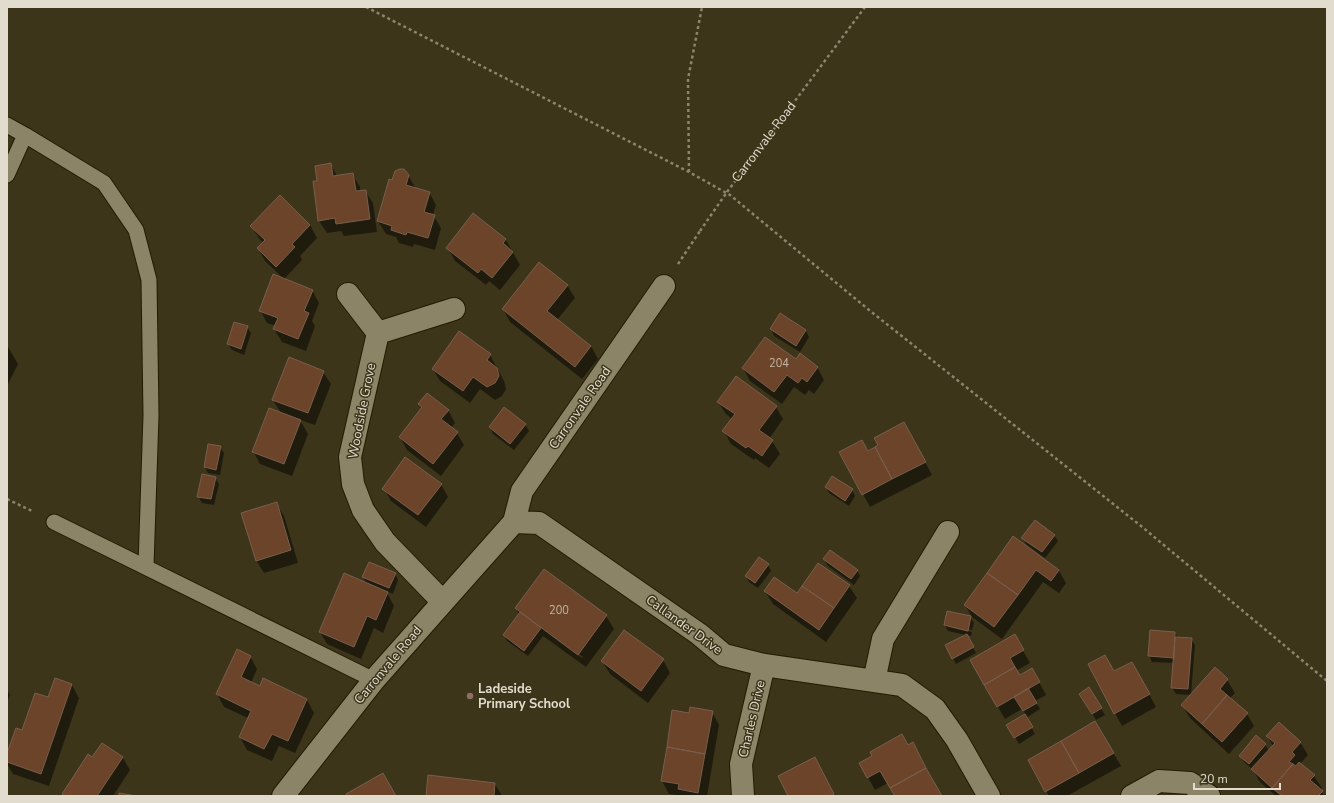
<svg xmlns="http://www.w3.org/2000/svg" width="1334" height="803" font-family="'Nunito Sans',sans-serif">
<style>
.shadow{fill:#0007;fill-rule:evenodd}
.building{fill:#6b442a;stroke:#795e4e}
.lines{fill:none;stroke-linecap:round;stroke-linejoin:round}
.service-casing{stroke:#231c02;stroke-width:17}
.minor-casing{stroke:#231c02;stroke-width:24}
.path{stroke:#8b856f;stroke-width:2.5;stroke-dasharray:3 3;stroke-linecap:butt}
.service{stroke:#8c8467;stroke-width:15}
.minor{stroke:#8c8467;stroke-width:22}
.path-bridge{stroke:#8b856f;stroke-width:2.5;stroke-dasharray:3 3;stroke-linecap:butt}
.education-dot{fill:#8d6e63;stroke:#3c351a;stroke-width:1.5}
.labels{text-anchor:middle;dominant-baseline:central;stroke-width:3;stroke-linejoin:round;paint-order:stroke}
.number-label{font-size:11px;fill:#c4b6a4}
.street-label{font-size:13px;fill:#e1dccd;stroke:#3c351a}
.poi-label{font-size:13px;font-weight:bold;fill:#e1dccd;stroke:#3c351a;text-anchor:start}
</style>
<rect width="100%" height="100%" fill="#3c351a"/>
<path class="shadow" d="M331,165L337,176L352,174L360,187V191H365L373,203L377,232L344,236L341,231L327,233L319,221L318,182Z
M408,175L416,189L429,192L436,205L433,215L441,228L435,250L414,244L413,247L399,243L396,237L386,234L378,221L393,181Z
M474,215L506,240L520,265L500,290L489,281L486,285L455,261L448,248Z
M310,225L317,238L300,256L302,260L284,279L265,261L258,248L263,243L259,238L251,226Z
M567,285L575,298L557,320L591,346L598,359L582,379L510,322L503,309Z
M312,290L319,303L312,321L315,326L306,351L282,342L274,329L276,326L267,323L260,310Z
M781,314L806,331L809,337L800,352L774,336L771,329Z
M247,327L251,333L244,355L232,350L228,344Z
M7,345L18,364L7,386Z
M490,355L504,381L506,389L502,396L495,400L480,389L470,403L440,381L433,369Z
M796,361L817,367L824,380L814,394L809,390L805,395L794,387L782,404L750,381L743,368Z
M323,372L331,384L315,425L300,420L308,434L292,476L260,464L253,451L281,413L273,400Z
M718,402L776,407L783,419L769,439L772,441L780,454L769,468L755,458L754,460L731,444L724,431L732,419L726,414Z
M419,404L448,410L455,423L451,428L457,433L464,445L441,476L407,450L400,437L422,409Z
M525,424L529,431L514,450L493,434L490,427Z
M911,436L932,475L870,507L840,452H868Z
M220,447L224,453L220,475L208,473L205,467Z
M215,478L219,484L214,505L202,503L198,496Z
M441,484L448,497L426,527L391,501L384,489Z
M826,487L852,490L855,496L849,506L829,493Z
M276,503L284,516L298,563L264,573L256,560Z
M1054,535L1058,541L1045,558L1026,544L1023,538Z
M1013,538L1059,571L1066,583L1059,593L1043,582L1002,639L972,617L965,605Z
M824,559L857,570L860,576L854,585L828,566Z
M768,565L771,571L758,588L749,582L746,576Z
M544,570L606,616L614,629L586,667L543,636L528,656L507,641L504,635L519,615L516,608ZM539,625L583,657L582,658L541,628Z
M395,573L398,580L393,594L386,591L394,606L383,633L374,628L361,659L327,644L320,632L367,584L363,577Z
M849,586L857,598L826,642L773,604L765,591L797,595Z
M970,617L974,623L972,630L948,625V627L972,632L971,636L966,635L976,653L956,664L946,646L966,635L948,631L945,625Z
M1175,633L1178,638L1191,639L1195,645L1191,695L1215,669L1227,680L1235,693L1229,699L1247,714L1254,726L1229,754L1190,718L1182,705L1191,695L1176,694L1172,688L1174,663L1152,662L1149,655Z
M1014,635L1030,663L1016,671L1020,676L1032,669L1046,695L1035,701L1040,709L1026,718L1035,734L1019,744L1008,725L1026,715L1022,709L1005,719L971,661Z
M250,656L257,669L251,683L260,687L264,680L307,700L314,713L295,753L279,746L272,761L247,750L240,737L248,718L224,707L217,694Z
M663,660L670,673L648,703L610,674L602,661Z
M1114,672L1139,675L1156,707L1122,726L1115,713Z
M56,679L72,685L79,698L49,786L13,774L7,764V756L23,732L49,699Z
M7,689L10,695L7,703Z
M1089,689L1105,715L1096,720L1084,700Z
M712,712L719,725L707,796H683L669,794L662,781L690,714Z
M1095,722L1121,766L1067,796H1049L1029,761Z
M1267,736L1300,742L1308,755L1300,764L1314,776L1322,788L1320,790L1325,796H1276L1260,782L1253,770L1244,762L1240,756L1265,744L1269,751L1273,746Z
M908,746L920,756L941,796H896L888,783L875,790L860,763Z
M93,758H123L130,770L113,796H65L63,794Z
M495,784L502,796H427Z"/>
<path class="building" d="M331,163L333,176L353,173L356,191L366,190L370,219L336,224L335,218L318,221L313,181H317L315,166Z
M400,169H404L409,175L406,185L430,192L424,212L435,215L428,238L407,232L406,235L391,230L392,226L377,221L389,179L392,180L395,171Z
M280,195L310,225L292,244L295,247L276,267L257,248L265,240L250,226Z
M473,213L506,239L503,243L513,252L492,278L481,269L478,273L446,248Z
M539,262L568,285L547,311L591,346L575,367L502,309Z
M273,274L313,290L304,311L309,313L298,339L273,329L278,318L259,311Z
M780,313L806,330L796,346L770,329Z
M234,322L248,326L241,349L227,344Z
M459,331L491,354L487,360L497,368L499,376L495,383L487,387L473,377L463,391L432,369Z
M765,337L796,359L800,353L818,367L807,382L802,378L798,383L787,375L774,392L742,368Z
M289,357L324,371L308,413L272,400Z
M736,376L777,406L759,430L773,440L762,456L748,446L746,448L722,431L735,414L717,402Z
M427,393L449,410L441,419L458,432L433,464L399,437L422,407L418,404Z
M504,407L526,424L510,444L489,427Z
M269,408L301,420L284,464L252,452Z
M904,422L926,462L892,479L875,447L878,445L874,438Z
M862,440L868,451L875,447L892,479L862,495L839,452Z
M208,444L221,446L216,470L204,467Z
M405,457L442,484L418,515L382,489Z
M202,474L216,477L211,499L197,497Z
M832,476L853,489L845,501L825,487Z
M277,502L291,550L256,561L241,513Z
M1035,520L1055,535L1042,552L1021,538Z
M1013,536L1059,570L1051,581L1036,570L1018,595L987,573Z
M830,550L858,570L851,579L823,559Z
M759,557L769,564L755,583L745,576Z
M369,562L396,573L389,588L362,577Z
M818,563L850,585L834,608L802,586Z
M544,569L607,615L578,655L515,608Z
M344,573L388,592L376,620L367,616L354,647L319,632Z
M987,573L1018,595L994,627L964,605Z
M774,577L797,593L802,586L834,608L819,630L764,591Z
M947,611L971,616L968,631L944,625Z
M520,612L541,628L524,651L503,635Z
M624,630L664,659L641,691L601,661Z
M1150,630L1175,632L1174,658L1148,656Z
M967,634L974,647L952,659L945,645Z
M1015,634L1024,650L1010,658L1015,667L984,685L970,660Z
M1175,637L1192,638L1188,689L1171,688Z
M237,649L251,656L241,677L260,686L263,678L307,699L288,741L272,734L264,749L239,737L251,711L216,694Z
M1105,655L1114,671L1132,662L1150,694L1114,714L1088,664Z
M1015,667L1020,675L1032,668L1040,682L997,707L984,685Z
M1215,667L1228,679L1220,689L1227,695L1202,724L1181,705Z
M55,678L72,684L41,774L7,762V753L16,728L22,730L35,693L48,697Z
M1089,687L1102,708L1092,714L1079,694Z
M1028,688L1037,703L1023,711L1014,697Z
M1227,695L1248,713L1222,742L1202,724Z
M690,707L713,711L705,754L667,747L672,710L689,713Z
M1025,714L1033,727L1014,738L1006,725Z
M1095,721L1114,753L1079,773L1061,741Z
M1279,722L1301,742L1292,752L1295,755L1289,762L1293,764L1272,788L1251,769L1275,743L1266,736Z
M902,734L908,745L913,742L926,768L890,788L880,771L867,778L859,763L872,756L870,752Z
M1256,735L1266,744L1249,764L1239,756Z
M1061,741L1079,773L1045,792L1028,760Z
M102,743L123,757L97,796H66L62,794L88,754L92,757Z
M667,747L705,754L698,793L678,789L679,784L661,781Z
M815,757L834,794L830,796H788L778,776Z
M1299,762L1315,775L1310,780L1323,791L1318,796H1282L1272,788L1293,764L1296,766Z
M926,768L942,796H895L890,788Z
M383,773L396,796H347L346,794Z
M428,775L495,783L494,796H426Z
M119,793L137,796H119Z"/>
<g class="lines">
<g class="service-casing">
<path id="service" d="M7,125L25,135L104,183L136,230L149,280L151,415L146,566
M7,175L25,135
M54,522L374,680"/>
</g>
<g class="minor-casing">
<path id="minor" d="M348,294L378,333L350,457L353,484L363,510L385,542L443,602
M378,333L454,309
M514,522L539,523L699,634L724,655L764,665L902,685L935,709L957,740L989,796
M874,681L883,639L948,532
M283,796L374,680L443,602L514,522L522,491L664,286
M743,796L741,764L764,665
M1132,796L1159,781L1190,783L1209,796"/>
</g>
<path class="path" d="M366,7L689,172L730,195L869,310L1141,526L1327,681
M689,172L688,79L702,7
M727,192L865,7
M678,264L700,231
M7,499L34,512"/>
<use href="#service" class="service"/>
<use href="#minor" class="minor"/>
<path class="path-bridge" d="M700,231L727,192"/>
</g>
<circle class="education-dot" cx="470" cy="696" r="4"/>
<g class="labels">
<g class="number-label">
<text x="779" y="363">204</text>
<text x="559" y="610">200</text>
</g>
<g class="street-label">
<text transform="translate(764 142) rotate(-53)">Carronvale Road</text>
<text transform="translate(580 408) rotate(-55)">Carronvale Road</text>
<text transform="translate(362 411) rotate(-79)">Woodside Grove</text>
<text transform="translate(684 625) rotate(36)">Callander Drive</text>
<text transform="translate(388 665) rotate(-50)">Carronvale Road</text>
<text transform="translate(752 719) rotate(-77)">Charles Drive</text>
</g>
<g class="poi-label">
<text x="478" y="689">Ladeside<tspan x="478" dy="15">Primary School</tspan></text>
</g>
</g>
<rect width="1334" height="803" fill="none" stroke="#e1dccd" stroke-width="16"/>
<path d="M1194 783v6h86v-6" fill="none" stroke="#e1dccd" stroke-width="2"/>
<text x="1200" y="783" font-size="12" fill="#e1dccd" stroke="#3c351a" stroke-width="3" paint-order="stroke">20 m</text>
</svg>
